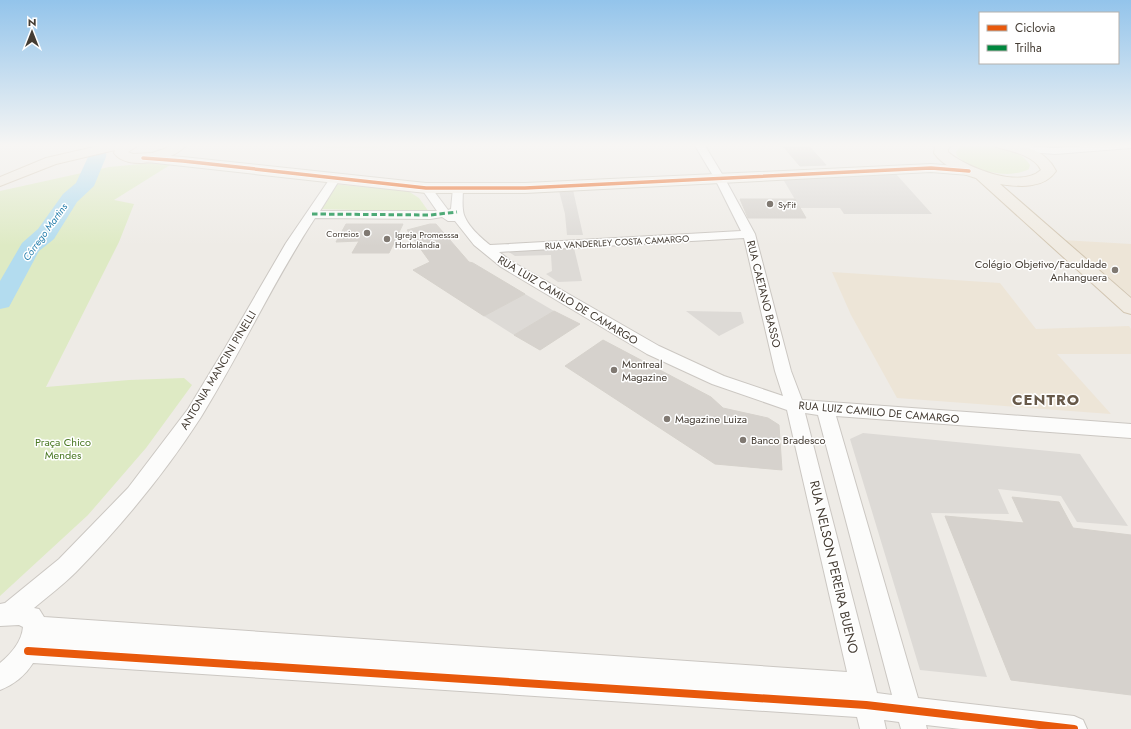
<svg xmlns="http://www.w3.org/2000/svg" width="1131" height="729" font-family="Jost,sans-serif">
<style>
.education{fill:#ede5d7}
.green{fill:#deeac4}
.parking{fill:#dddad6}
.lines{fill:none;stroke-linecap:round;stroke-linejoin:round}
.river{fill:#b3dcef;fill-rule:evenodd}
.building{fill:#d6d2cd;stroke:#d6d2cc}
.street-casing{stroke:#cbc7c2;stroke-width:2}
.secondary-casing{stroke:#cfcabe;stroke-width:2}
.primary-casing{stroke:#d2c6b2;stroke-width:2}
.street{fill:#fcfcfb;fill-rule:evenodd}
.secondary{fill:#f6f3ed;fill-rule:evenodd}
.primary{fill:#f0ebe2;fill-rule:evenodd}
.quiet{stroke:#00873e;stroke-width:3;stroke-dasharray:5.5 3;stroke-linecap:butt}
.cycleway-far1-casing{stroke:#fff;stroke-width:5}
.cycleway-casing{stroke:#fff;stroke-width:10}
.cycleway-far1{stroke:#e8590c;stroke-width:3.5}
.cycleway{stroke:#e8590c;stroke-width:8}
.poi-dot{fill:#807972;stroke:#fff;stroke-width:1.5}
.labels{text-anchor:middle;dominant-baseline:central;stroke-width:3;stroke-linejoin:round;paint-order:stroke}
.far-poi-label{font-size:9px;fill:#443c33;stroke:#fff;text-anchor:start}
.far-street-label{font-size:9px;fill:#443c33;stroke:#fff}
.far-water-label{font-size:10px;font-style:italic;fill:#267eac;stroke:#fff}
.poi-label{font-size:11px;fill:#443c33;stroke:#fff;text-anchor:start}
.street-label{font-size:11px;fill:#443c33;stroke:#fff}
.park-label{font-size:11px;fill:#4a7824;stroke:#fff}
.near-street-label{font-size:13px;fill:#443c33;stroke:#fff}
.district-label{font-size:15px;font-weight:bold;letter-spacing:1px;fill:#675949;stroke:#fff}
</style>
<rect width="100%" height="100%" fill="#eeebe6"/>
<path class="education" d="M1062,240L1131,244V296Z
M832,272L1000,283L1036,329L1129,326L1131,329V354H1057L1111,414L897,398L851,315Z"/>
<path class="green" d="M268,144H444L414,147L331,148L296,144Z
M976,145C993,146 1020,148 1030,165L1029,169C1009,180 973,171 957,156L956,152L959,148L966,146Z
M151,163L170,165L114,200L134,204L119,242L46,387L129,380L184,378L192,385L146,448L88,515L0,596V191L109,167Z
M332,184L408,191L419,198L429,212L317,209Z"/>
<path class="parking" d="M780,174H896L932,214H844L840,208H800Z
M573,190L583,235H567L565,214L559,191Z
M573,244L582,281L558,282L546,274L552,271L551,255L515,256L504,249Z
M525,294L554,311L514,335L484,316Z
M686,311L741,312L744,323L719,336Z
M863,433L1080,454L1128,526L1077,522L1061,496L998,489L1009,514L931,513L987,677L920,670L850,439Z"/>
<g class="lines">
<path class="river" d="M90,144H107L106,157L94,186L77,202L54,239L39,251L9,307L0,309V281L22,243L38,229L63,194L76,183L88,157Z"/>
</g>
<path class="building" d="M781,144H807L826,165L800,166Z
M740,199H795L806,218H748Z
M346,224H403L389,253H352L359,241L336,242Z
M430,224H436L469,262L473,263L525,294L484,316L413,270L430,262L407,230Z
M554,311L580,324L540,350L514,335Z
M603,340L711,397L723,408L768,418L779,425L782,470L715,464L565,366Z
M1012,497L1059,502L1073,528L1131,535V695L1011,680L945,516L1024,523Z"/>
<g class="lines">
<g class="street-casing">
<path id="street" d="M694,144H704L725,179L755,234L791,371L802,400L1131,424V438L836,416L918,698L1074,716L1083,720L1087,729H961L926,725L927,729H901L899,722L884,720L886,729H860L857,717L33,663C25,676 13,685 0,690V663C11,654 22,641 23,627L19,625L0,626V604L5,603L59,559L128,488L188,409L225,348L286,243L331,177L335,176L340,179L320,211H437L421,188L426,185L430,186L448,210L451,209L453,188L458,185L462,186L463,188C463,195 462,203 463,210C464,223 480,237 490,245L741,231L715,179ZM442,217L448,221H455L474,245L501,267L647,354L712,384L787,410L847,672L44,617L39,609L34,608C48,596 63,585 76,572C122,525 165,473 201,417C241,352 273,282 315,218L430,219ZM744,238L775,371L783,396L724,376L659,346L511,261L499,252ZM805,413L818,415L892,695L877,693Z
M1111,144H1131V148L1055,154L1016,151L1011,148L1016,145L1055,148Z"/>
</g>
<g class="secondary-casing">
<path id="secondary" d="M143,154L183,157L426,183H525L931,164L969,167L974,168L976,171L974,174L969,175L931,172L525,193H426L138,161L136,158L138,155Z"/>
</g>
<g class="primary-casing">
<path id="primary" d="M107,144H137L136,147L128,152L133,154L152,153L164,149L173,144H187C175,161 127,172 114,153L115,150L56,164L0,186V177L46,158Z
M938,144H953L948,149V152C967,168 1020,189 1041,170C1034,155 1011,151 996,147L995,144C1019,144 1044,147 1056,171C1044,189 1019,187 1000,184L1131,298V314L1124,312L976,178C961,174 943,166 934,153L935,147Z"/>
</g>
<use href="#street" class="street"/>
<use href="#secondary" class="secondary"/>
<use href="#primary" class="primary"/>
<path class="quiet" d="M312,214L430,215L457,212"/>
<g class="cycleway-far1-casing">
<path id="cycleway-far1" d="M143,158L183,161L426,188H525L931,168L969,171"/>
</g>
<g class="cycleway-casing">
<path id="cycleway" d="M28,651L866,705L1074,729"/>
</g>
<use href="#cycleway-far1" class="cycleway-far1"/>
<use href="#cycleway" class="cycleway"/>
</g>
<linearGradient id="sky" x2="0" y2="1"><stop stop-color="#93c4eb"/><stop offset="0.59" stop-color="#f7f6f4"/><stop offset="1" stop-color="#f7f6f4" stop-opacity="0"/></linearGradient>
<rect width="1131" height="246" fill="url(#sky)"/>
<g class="poi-dot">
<circle cx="770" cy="204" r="4"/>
<circle cx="367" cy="233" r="4"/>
<circle cx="387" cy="239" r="4"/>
<circle cx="1115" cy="270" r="4"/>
<circle cx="614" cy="370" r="4"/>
<circle cx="667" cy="419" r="4"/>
<circle cx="743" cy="440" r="4"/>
</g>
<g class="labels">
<g class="far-poi-label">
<text x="778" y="204">SyFit</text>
<text x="359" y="233" text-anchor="end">Correios</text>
<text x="395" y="234">Igreja Promesssa<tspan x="395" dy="10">Hortolândia</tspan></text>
</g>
<g class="far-street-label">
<text transform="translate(617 242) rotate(-3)">RUA VANDERLEY COSTA CAMARGO</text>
</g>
<g class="far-water-label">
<text transform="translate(45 232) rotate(-54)">Córrego Martins</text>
</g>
<g class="poi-label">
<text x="1107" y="264" text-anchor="end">Colégio Objetivo/Faculdade<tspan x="1107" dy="13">Anhanguera</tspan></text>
<text x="622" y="364">Montreal<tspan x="622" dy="13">Magazine</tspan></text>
<text x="675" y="419">Magazine Luiza</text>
<text x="751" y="440">Banco Bradesco</text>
</g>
<g class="street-label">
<text transform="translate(764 294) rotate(76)">RUA CAETANO BASSO</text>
<text transform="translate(568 300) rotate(31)">RUA LUIZ CAMILO DE CAMARGO</text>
<text transform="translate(218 370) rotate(-59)">ANTONIA MANCINI PINELLI</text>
<text transform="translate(879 412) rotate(5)">RUA LUIZ CAMILO DE CAMARGO</text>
</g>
<g class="park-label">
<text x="63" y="442">Praça Chico<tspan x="63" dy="13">Mendes</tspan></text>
</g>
<g class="near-street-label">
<text transform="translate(834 567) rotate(77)">RUA NELSON PEREIRA BUENO</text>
</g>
<g class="district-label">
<text x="1046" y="400">CENTRO</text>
</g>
</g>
<rect x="979" y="12" width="140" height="52" fill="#ffffff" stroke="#b4b1ad"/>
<rect x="987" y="25" width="20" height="6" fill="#e8590c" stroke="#b4b1ad"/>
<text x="1015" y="32" font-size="12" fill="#443c33">Ciclovia</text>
<rect x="987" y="45" width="20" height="6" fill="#00873e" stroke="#b4b1ad"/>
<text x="1015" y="52" font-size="12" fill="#443c33">Trilha</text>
<g transform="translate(32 32)" stroke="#ffffff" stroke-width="3" paint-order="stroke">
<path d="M0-3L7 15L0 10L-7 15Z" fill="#443c33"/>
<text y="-6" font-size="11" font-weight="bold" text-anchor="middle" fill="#443c33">N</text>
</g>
</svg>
